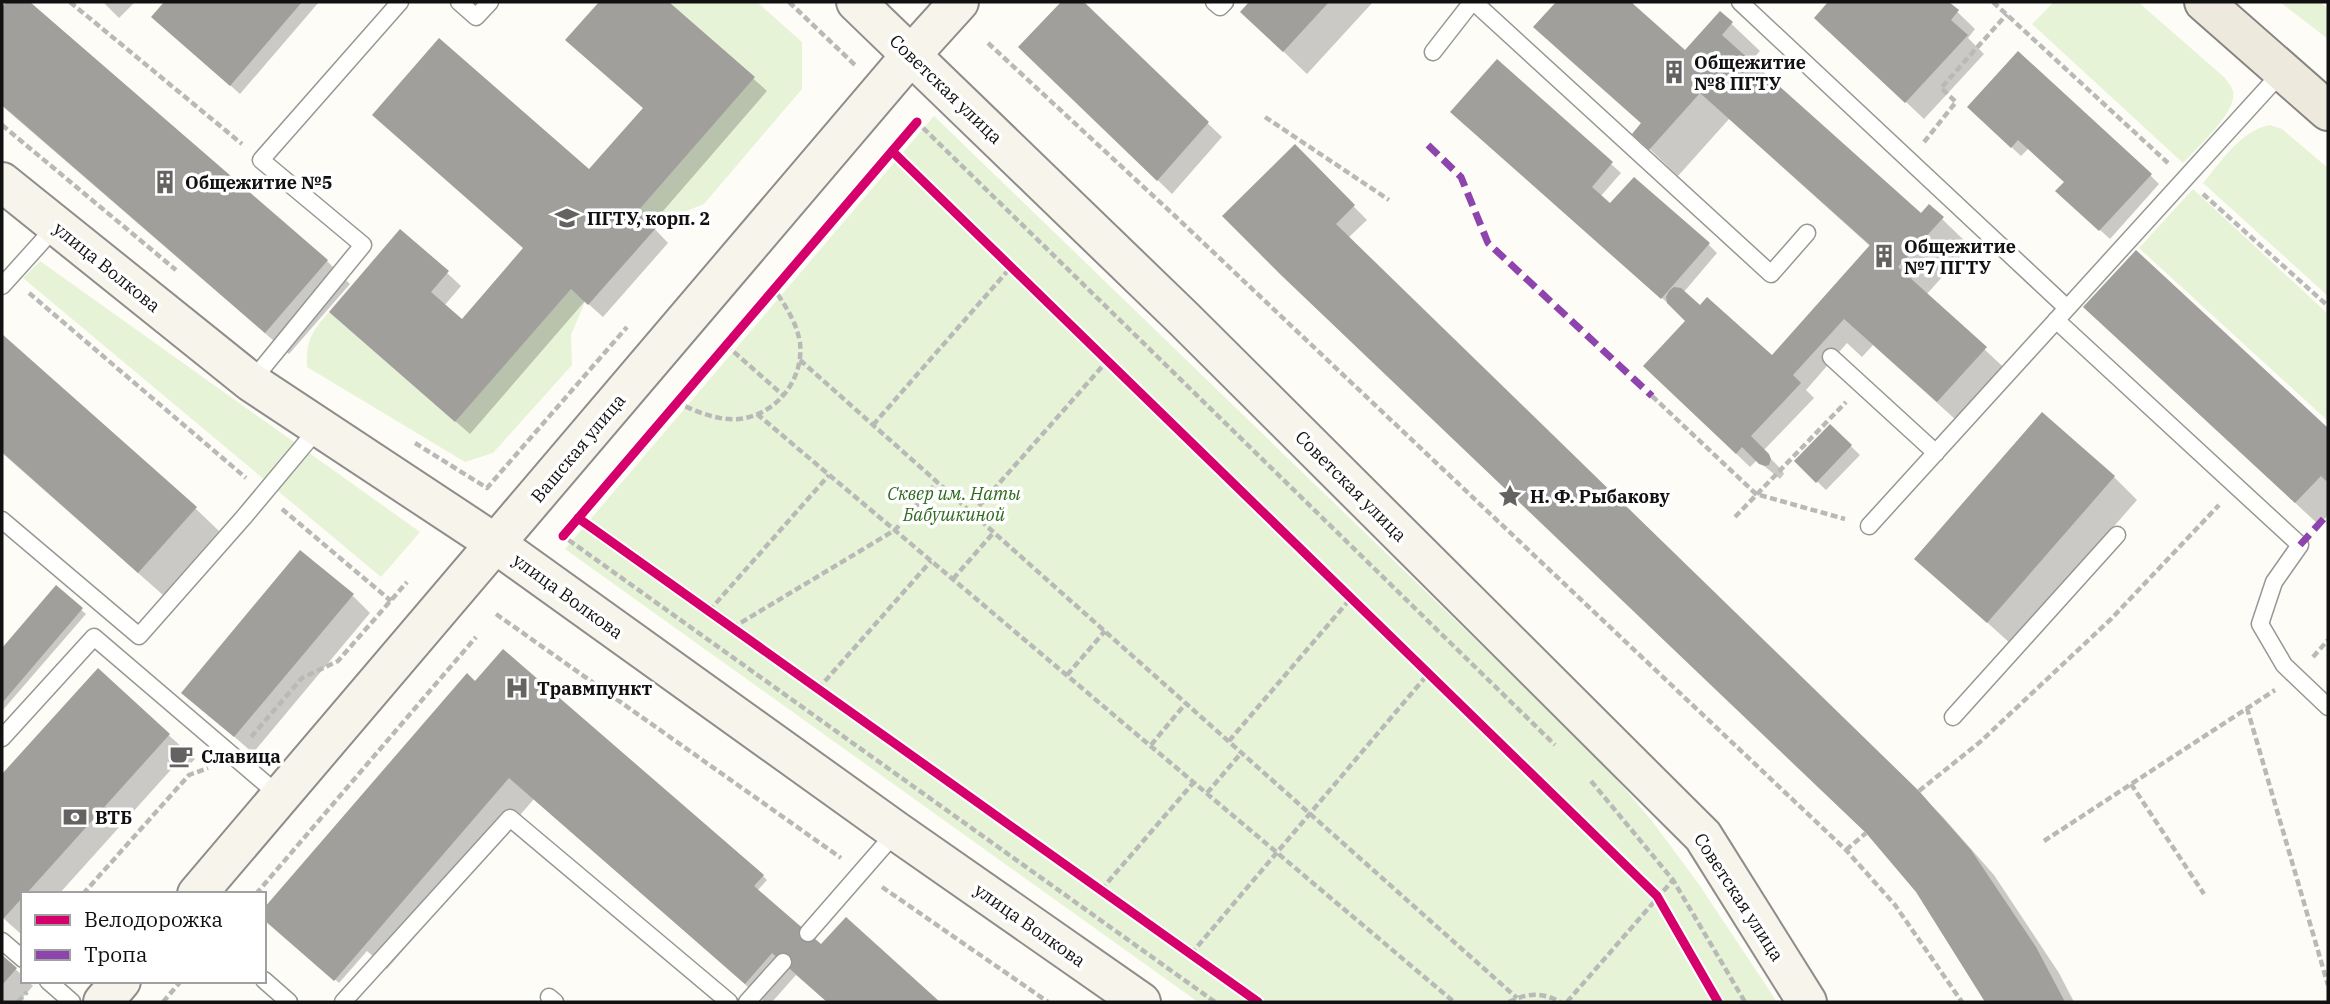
<svg xmlns="http://www.w3.org/2000/svg" width="2330" height="1004" font-family="'IBM Plex Serif',serif">
<style>
.green{fill:#e7f3d7}
.shadow{fill:#0003}
.building{fill:#a19f9c}
.lines{fill:none;stroke-linecap:round;stroke-linejoin:round}
.lane-casing{stroke:#979795;stroke-width:19}
.secondary-casing{stroke:#8e8d8b;stroke-width:42}
.primary-casing{stroke:#858482;stroke-width:42}
.path{stroke:#b9b9b8;stroke-width:4.5;stroke-dasharray:7 3.5;stroke-linecap:butt}
.lane{stroke:#fffffe;stroke-width:16}
.secondary{stroke:#f6f4eb;stroke-width:38}
.primary{stroke:#ede9dc;stroke-width:38}
.quiet{stroke:#8e44ad;stroke-width:7;stroke-dasharray:14 7;stroke-linecap:butt}
.cycleway-casing{stroke:#fff;stroke-width:13}
.cycleway{stroke:#d6006c;stroke-width:9}
.labels{text-anchor:middle;dominant-baseline:central;stroke-width:7;stroke-linejoin:round;paint-order:stroke}
.poi-label{font-size:18px;font-weight:bold;fill:#111;stroke:#fff;text-anchor:start}
.street-label{font-size:18px;fill:#111;stroke:#fff}
.park-label{font-size:18px;font-style:italic;fill:#2f6b1f;stroke:#fff}
</style>
<rect width="100%" height="100%" fill="#fdfcf7"/>
<path class="green" d="M669,2H757L802,42V89L704,204L652,225L638,211L755,77Z
M2054,2H2138L2224,77C2227,81 2232,87 2233,91C2238,112 2196,148 2183,163L2032,24Z
M2280,2H2320L2328,9V39Z
M934,116L1602,762L1652,821L1698,883L1777,1002H1198L565,549Z
M2270,125L2282,129L2328,168V296L2203,183C2221,162 2241,130 2270,125Z
M2193,189L2328,314V421L2139,248Z
M40,261L420,532L381,577L23,278Z
M571,289L585,302L571,335L572,365L493,453L465,462L307,367C306,340 312,331 329,312L455,422Z"/>
<path class="shadow" d="M8,2H27L327,261L350,284L289,354L2,106V9Z
M103,2H135L119,18Z
M166,2H319L240,94L153,17Z
M601,2H667L767,91L651,225L668,243L603,317L585,301L470,434L345,325L447,273L461,286L444,306L462,322L644,109L568,40Z
M1063,2H1081L1222,137L1172,194L1020,47Z
M1252,2H1373L1307,74L1242,12Z
M1558,2H1629L1685,53L1720,13L1760,51L1750,62L1921,215L1942,219L1970,246L1926,295L2013,376L1966,429L1873,345L1862,357L1847,343L1806,390L1814,398L1763,451L1782,470L1784,474L1780,479L1757,460L1750,467L1659,379L1688,321L1461,121L1497,61L1621,173L1600,197L1611,205L1708,244L1717,253L1683,293L1700,307L1772,358L1871,247L1729,119L1678,176L1634,134L1642,124L1563,54L1536,27Z
M1831,2H1947L1975,29L1968,38L1984,54L1924,119L1816,17Z
M1978,116L2150,175L2159,184L2110,239L2067,200L2066,182L2029,148L2021,156Z
M1295,147L1367,220L1348,238L1942,816L1994,875L2059,973L2074,1002H1987L1918,891L1873,838L1308,299Z
M2136,253L2328,430V515L2319,525L2109,330Z
M2,336L195,508L219,531L163,595L2,453Z
M1830,426L1860,455L1826,490L1796,461Z
M2114,477L2137,500L2011,644L1917,559Z
M56,588L86,614L2,711V650Z
M353,596L370,613L253,753L183,692Z
M98,671L195,759L185,770L177,763L59,894H23L22,935L2,917V777Z
M467,676L763,876L767,880L758,890L822,947L846,919L937,1002H827L796,975L772,1002H765L534,799L387,969L367,951L339,983L265,919Z
M2,957L23,976V981H28L33,986L19,1002H2Z"/>
<path class="building" d="M6,2H30L328,260L265,333L2,105V7Z
M164,2H302L230,86L151,17Z
M599,2H669L755,77L638,211L656,228L588,305L571,289L455,422L329,312L400,229L449,271L431,292L462,319L523,248L372,115L439,38L589,169L643,108L565,40Z
M1061,2H1084L1209,122L1157,181L1018,47Z
M1249,2H1329L1283,52L1240,12Z
M1556,2H1631L1685,50L1720,11L1733,22L1722,35L1921,213L1929,204L1944,217L1898,267L1987,347L1937,402L1844,319L1793,375L1801,383L1751,436L1769,454L1771,459L1769,465L1765,466L1759,464L1742,447L1736,454L1643,366L1685,321L1667,303L1666,297L1669,291L1674,287L1681,288L1700,305L1707,297L1772,355L1870,245L1700,93L1649,150L1632,134L1641,123L1533,27Z
M1828,2H1949L1959,10L1951,20L1968,35L1905,103L1814,18Z
M2018,51L2152,174L2099,231L2055,191L2064,182L2018,140L2011,148L1967,107Z
M1497,59L1613,162L1592,187L1610,203L1634,177L1710,243L1661,299L1450,112Z
M1295,144L1355,205L1336,224L1919,791L1971,850L2036,947L2065,1002H1985L1916,892L1866,833L1282,276L1222,216Z
M2136,250L2328,428V478L2326,481L2321,476L2295,503L2083,307Z
M2,334L197,507L138,573L2,452Z
M2042,412L2115,476L1987,623L1914,559Z
M1830,424L1852,445L1816,483L1794,461Z
M300,550L354,594L234,737L181,693Z
M56,585L83,608L2,703V648Z
M503,649L764,875L754,886L821,944L846,917L940,1002H827L772,953L745,984L509,778L334,981L264,920V908L467,673L475,681Z
M98,668L170,734L26,894H23V897L3,919L2,774Z
M183,745L192,754L180,767L171,759Z
M2,955L17,968L2,985Z"/>
<g class="lines">
<g class="lane-casing">
<path id="lane" d="M459,2L476,17L490,2
M1214,2L1220,7L1225,2
M1474,2L1771,274L1807,233
M1740,2L2067,308
M1433,52L1472,2
M2,286L56,226
M2056,320L2300,545L2274,582L2260,624L2284,665L2328,707
M1831,357L1936,453
M251,382L363,245L261,160L400,2
M2,520L139,636L244,517L320,426
M1869,526L2282,72
M1953,717L2117,535
M2,738L94,637L280,796
M808,933L896,832
M2,941L23,959
M264,980L289,1002
M48,981L72,1002
M549,997L555,1002
M343,1002L510,818L729,1002
M747,1002L783,962"/>
</g>
<g class="secondary-casing">
<path id="secondary" d="M856,2L1184,319L1703,836L1807,1002
M2,182L251,382L496,544L896,831L1141,1002
M197,894L911,55L959,2
M103,1002L121,981"/>
</g>
<g class="primary-casing">
<path id="primary" d="M2204,2L2328,111"/>
</g>
<path class="path" d="M70,2L242,144
M789,2L855,65L854,66
M1993,2L2168,163
M988,43L1175,216L1846,850L1895,905L1962,1002
M1265,117L1389,200
M2,125L176,270
M1924,142L1956,102L1941,88L2007,14
M2203,194L2328,306
M29,293L246,478
M726,345L784,396
M800,360L1517,998
M1652,396L1756,494L1845,519
M676,402C695,411 717,421 739,419C776,415 804,380 800,343C797,323 785,305 774,289
M757,414L1454,1002
M873,425L1011,267
M415,443L487,488L627,327
M282,509L391,601
M972,514L1107,361
M1735,517L1846,402
M953,579L994,532
M709,611L829,475
M496,614L841,858
M732,628L895,530L937,482
M2313,657L2328,640
M1067,675L1105,631
M818,689L931,561
M2247,708L2328,985
M251,737L302,678L338,661L407,582
M1229,741L1351,598
M1151,745L1186,703
M1591,781L1673,880L1745,1002
M2131,784L2204,894
M1919,791L1980,742L2111,619L2219,505
M1207,793L1242,752
M2044,841L2275,690
M1846,850L1866,833
M882,887L1048,1002
M1101,890L1194,782
M83,894L189,775L208,768
M256,894L476,637
M1191,954L1428,674
M18,1002L27,992
M163,1002L181,981
M1215,1002L563,536L917,122L1555,745
M1509,1002C1526,993 1543,992 1560,1002
M1567,1002L1673,880"/>
<use href="#lane" class="lane"/>
<use href="#secondary" class="secondary"/>
<use href="#primary" class="primary"/>
<path class="quiet" d="M1428,145L1461,177L1488,243L1652,396
M2300,545L2328,514"/>
<g class="cycleway-casing">
<path id="cycleway" d="M892,151L1657,896L1718,1002
M578,518L1258,1002
M563,536L917,122"/>
</g>
<use href="#cycleway" class="cycleway"/>
</g>
<defs>
<g id="building-bare" transform="scale(1.89)"><path d="M-4-6H4V6H1V3H-1V6H-4ZM-2.5-4.3h1.7v1.8h-1.7ZM.8-4.3h1.7v1.8H.8ZM-2.5-1h1.7V.8h-1.7ZM.8-1h1.7V.8H.8Z" fill="#646362" stroke="#fff" stroke-width="2.5" paint-order="stroke"/></g>
<g id="university-bare" transform="scale(1.89)"><path d="M0-5L7-2L0 1L-7-2ZM-4 1L0 2.5L4 1V4Q0 6-4 4Z" fill="#646362" stroke="#fff" stroke-width="2.5" paint-order="stroke"/></g>
<g id="sight-bare" transform="scale(1.89)"><path d="M0-6L1.8-2.2L6-1.7L2.9 1.2L3.7 5.4L0 3.3L-3.7 5.4L-2.9 1.2L-6-1.7L-1.8-2.2Z" fill="#646362" stroke="#fff" stroke-width="2.5" paint-order="stroke"/></g>
<g id="hospital-bare" transform="scale(1.89)"><path d="M-5-5h3v3.5h4V-5h3V5h-3V1.5h-4V5h-3Z" fill="#646362" stroke="#fff" stroke-width="2.5" paint-order="stroke"/></g>
<g id="cafe-bare" transform="scale(1.89)"><path d="M-5.5-4.5H6V0H3Q3 3.5 0 3.5H-2.5Q-5.5 3.5-5.5 0ZM3-3.2v2h1.7v-2ZM-6 4.5H4V6H-6Z" fill="#646362" stroke="#fff" stroke-width="2.5" paint-order="stroke"/></g>
<g id="bank-bare" transform="scale(1.89)"><path d="M-6-4H6V4H-6ZM0-2.3a2.3 2.3 0 1 0 0 4.6a2.3 2.3 0 1 0 0-4.6Z" fill="#646362" stroke="#fff" stroke-width="2.5" paint-order="stroke"/></g>
</defs>
<g fill-rule="evenodd">
<use href="#building-bare" x="1674" y="72"/>
<use href="#building-bare" x="165" y="182"/>
<use href="#university-bare" x="567" y="218"/>
<use href="#building-bare" x="1884" y="256"/>
<use href="#sight-bare" x="1510" y="496"/>
<use href="#hospital-bare" x="517" y="688"/>
<use href="#cafe-bare" x="181" y="756"/>
<use href="#bank-bare" x="75" y="817"/>
</g>
<g class="labels">
<g class="poi-label">
<text x="1694" y="62">Общежитие<tspan x="1694" dy="21">№8 ПГТУ</tspan></text>
<text x="185" y="182">Общежитие №5</text>
<text x="587" y="218">ПГТУ, корп. 2</text>
<text x="1904" y="246">Общежитие<tspan x="1904" dy="21">№7 ПГТУ</tspan></text>
<text x="1530" y="496">Н. Ф. Рыбакову</text>
<text x="537" y="688">Травмпункт</text>
<text x="201" y="756">Славица</text>
<text x="95" y="817">ВТБ</text>
</g>
<g class="street-label">
<text transform="translate(946 89) rotate(44)">Советская улица</text>
<text transform="translate(107 267) rotate(39)">улица Волкова</text>
<text transform="translate(578 448) rotate(-50)">Вашская улица</text>
<text transform="translate(1351 486) rotate(45)">Советская улица</text>
<text transform="translate(568 596) rotate(36)">улица Волкова</text>
<text transform="translate(1739 897) rotate(57)">Советская улица</text>
<text transform="translate(1030 925) rotate(35)">улица Волкова</text>
</g>
<g class="park-label">
<text x="954" y="493">Сквер им. Наты<tspan x="954" dy="21">Бабушкиной</tspan></text>
</g>
</g>
<rect width="2330" height="1004" fill="none" stroke="#111111" stroke-width="7"/>
<rect x="21" y="892" width="245" height="91" fill="#ffffff" stroke="#a0a0a0" stroke-width="2"/>
<rect x="35" y="915" width="35" height="10" fill="#d6006c" stroke="#a0a0a0" stroke-width="2"/>
<text x="84" y="927" font-size="21" fill="#111111">Велодорожка</text>
<rect x="35" y="950" width="35" height="10" fill="#8e44ad" stroke="#a0a0a0" stroke-width="2"/>
<text x="84" y="962" font-size="21" fill="#111111">Тропа</text>
</svg>
